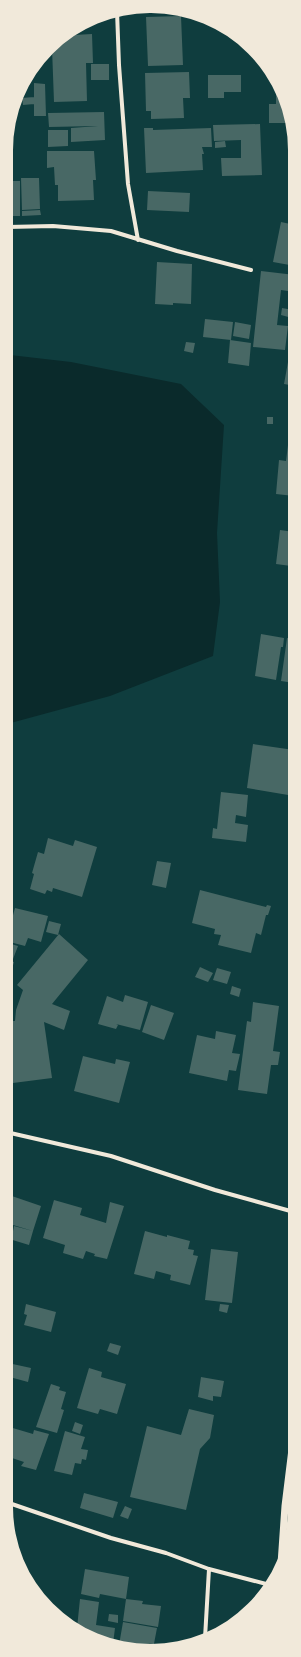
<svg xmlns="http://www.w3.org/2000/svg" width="301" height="1657" font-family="'Varela Round',sans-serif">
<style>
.water{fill:#0a2a2b}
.building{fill:#486865}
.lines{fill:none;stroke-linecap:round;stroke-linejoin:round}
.minor{stroke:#f1e9da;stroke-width:4}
.tertiary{stroke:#f1e9da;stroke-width:7}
</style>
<rect width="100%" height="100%" fill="#0f3d3e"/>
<path class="water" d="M10,355L71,362L181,384L224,425L217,533L220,602L213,656L110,696L7,724V356Z"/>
<path class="building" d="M169,7L179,10L161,12V8Z
M181,16L183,65L148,66L146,17Z
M74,30V35L92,34L93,63H86L87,101L54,102L52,48L62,36Z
M91,64H109V80H91Z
M269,71L276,81H269Z
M189,72L190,98H183L184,118L151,119V111H146L145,73Z
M208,75H241V92H224V98H208Z
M34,83L45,84L46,116H34Z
M276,87H280L288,115V123H269V104H276Z
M34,97V104L23,105L22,98Z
M104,112L105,140L71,142V128L98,126L49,127L48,113Z
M260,124L262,175L222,176L221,158H241V140L214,141L213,125Z
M144,128H153V130L211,128L212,147H202L204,154H202L203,170L146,173Z
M48,130H68V146L48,147Z
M225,141L226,147L215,148V142Z
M47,151H94L96,180H93L94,200L58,201V185H55L54,167L47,168Z
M21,178H39L40,209L22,210Z
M7,181H20V216H7Z
M148,191L190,193L189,212L147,210Z
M40,210L41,215L22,216V211Z
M281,222L295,225L293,237L295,238V266L273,262Z
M157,262L192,264L191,304L173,303V305L155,304Z
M261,271L295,275V292L281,290L277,325L288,326L285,350L253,347Z
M282,308L293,310L292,318L281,315Z
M205,319L233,322L231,340L203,337Z
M235,322L251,325L249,339L233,336Z
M230,340L251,343L249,366L228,363Z
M186,342L195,343L193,353L184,351Z
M288,362L295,364V386L284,384Z
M267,417H273V424H267Z
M288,445L294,446V496L276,494L279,460L286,461Z
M280,530L294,532V570H290L291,566L276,564Z
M261,634L284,638L283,647H281L276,680L255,676Z
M287,638L294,639V683L281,681Z
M253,744L294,750V796L247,788Z
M221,792L248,795L246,817L236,815L235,823L248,825L246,842L212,838L213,828L217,829Z
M7,837L12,839L7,855Z
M48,838L73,846L75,840L97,847L82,897L53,888L52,892L47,890L45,894L30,889L34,874L32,873L38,852L44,854Z
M157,861L171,863L166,888L152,885Z
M200,890L266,907L267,905L271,906L268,915H266L261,935L256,933L251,953L218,945L221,935L214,934L215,929L192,923Z
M15,908L48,916L41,942L28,938L25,946L6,941Z
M49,921L61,924L58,935L46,932Z
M59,934L88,960L52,1004L70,1011L64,1030L44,1022L52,1078L13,1083L6,1021H15L16,1010L23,990L17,985Z
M8,943L18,946L13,959L6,956Z
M6,960L14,962L9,979H6Z
M200,967L213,973L208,982L195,977Z
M217,968L231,972L227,984L213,980Z
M232,986L241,989L239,997L230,994Z
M125,995L148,1002L140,1030L116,1024L118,1025L116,1029L98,1024L107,996L123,1002Z
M253,1002L279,1006L273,1051L280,1052L278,1065H271L267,1094L238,1090L247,1021L251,1022Z
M151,1005L174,1013L164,1040L142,1032Z
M216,1031L236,1035L232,1053L240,1054L236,1071L229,1070L227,1081L189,1073L197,1035L215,1039Z
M83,1056L115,1064L116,1059L130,1062L119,1103L74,1091Z
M6,1194L41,1206L33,1231L13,1225L12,1228L6,1226Z
M54,1200L82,1208L80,1215L106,1223L110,1202L124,1206L107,1259L94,1256L95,1254L86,1251L83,1259L63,1253L65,1245L43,1238Z
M14,1226L33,1231L29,1245L6,1238V1229L13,1231Z
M145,1231L167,1237V1235L190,1241L188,1249L194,1250L193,1255L198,1256L190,1285L170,1280L171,1275L156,1271L154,1279L134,1274Z
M211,1249L238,1252L232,1303L205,1300Z
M26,1304L56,1312L51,1332L24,1325L27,1315L24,1314Z
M220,1304L229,1305L227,1313L219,1311Z
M110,1343L121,1346L118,1355L107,1351Z
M8,1363L31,1368L28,1382L6,1376Z
M89,1368L102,1372L101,1377L126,1384L117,1414L100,1409L98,1414L77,1408Z
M201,1377L224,1381L221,1397L213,1396V1401L198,1397Z
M51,1384L60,1387L59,1390L66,1392L61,1409L64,1410L57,1433L36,1427Z
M189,1409L214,1415L210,1438L200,1449L186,1510L130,1497L147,1426L181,1435Z
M75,1422L83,1425L80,1434L72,1431Z
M6,1426L33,1434L34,1430L49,1434L36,1470L21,1466L24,1462L6,1456Z
M65,1431L85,1437L81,1449L88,1450L86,1460L82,1459L81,1464L75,1463L72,1475L54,1471Z
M84,1493L118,1502L113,1518L80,1508Z
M125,1506L132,1509L128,1519L120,1516Z
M85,1569L129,1577L126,1599L100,1594L99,1598L81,1594Z
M80,1599L99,1602L96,1625L115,1628L113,1644L95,1640L77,1628Z
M126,1599L143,1601L142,1604L161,1606L158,1627L123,1621Z
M109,1614L118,1615V1623L108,1621Z
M123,1622L157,1628L153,1649L141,1651L119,1645Z"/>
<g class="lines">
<path class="minor" d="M117,11L119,65L128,184L138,240
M7,227L53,226L111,231L177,251L251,270
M6,1132L111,1156L215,1190L294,1212
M6,1502L111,1538L166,1553L209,1569L270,1585
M205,1638L209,1569"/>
<path class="tertiary" d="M281,1564L285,1506L294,1433"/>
</g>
<path d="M0 0H301V1657H0ZM150 13H151A137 137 0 0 1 288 150V1507A137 137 0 0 1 151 1644H150A137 137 0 0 1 13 1507V150A137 137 0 0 1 150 13Z" fill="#f1e9da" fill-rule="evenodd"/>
</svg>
